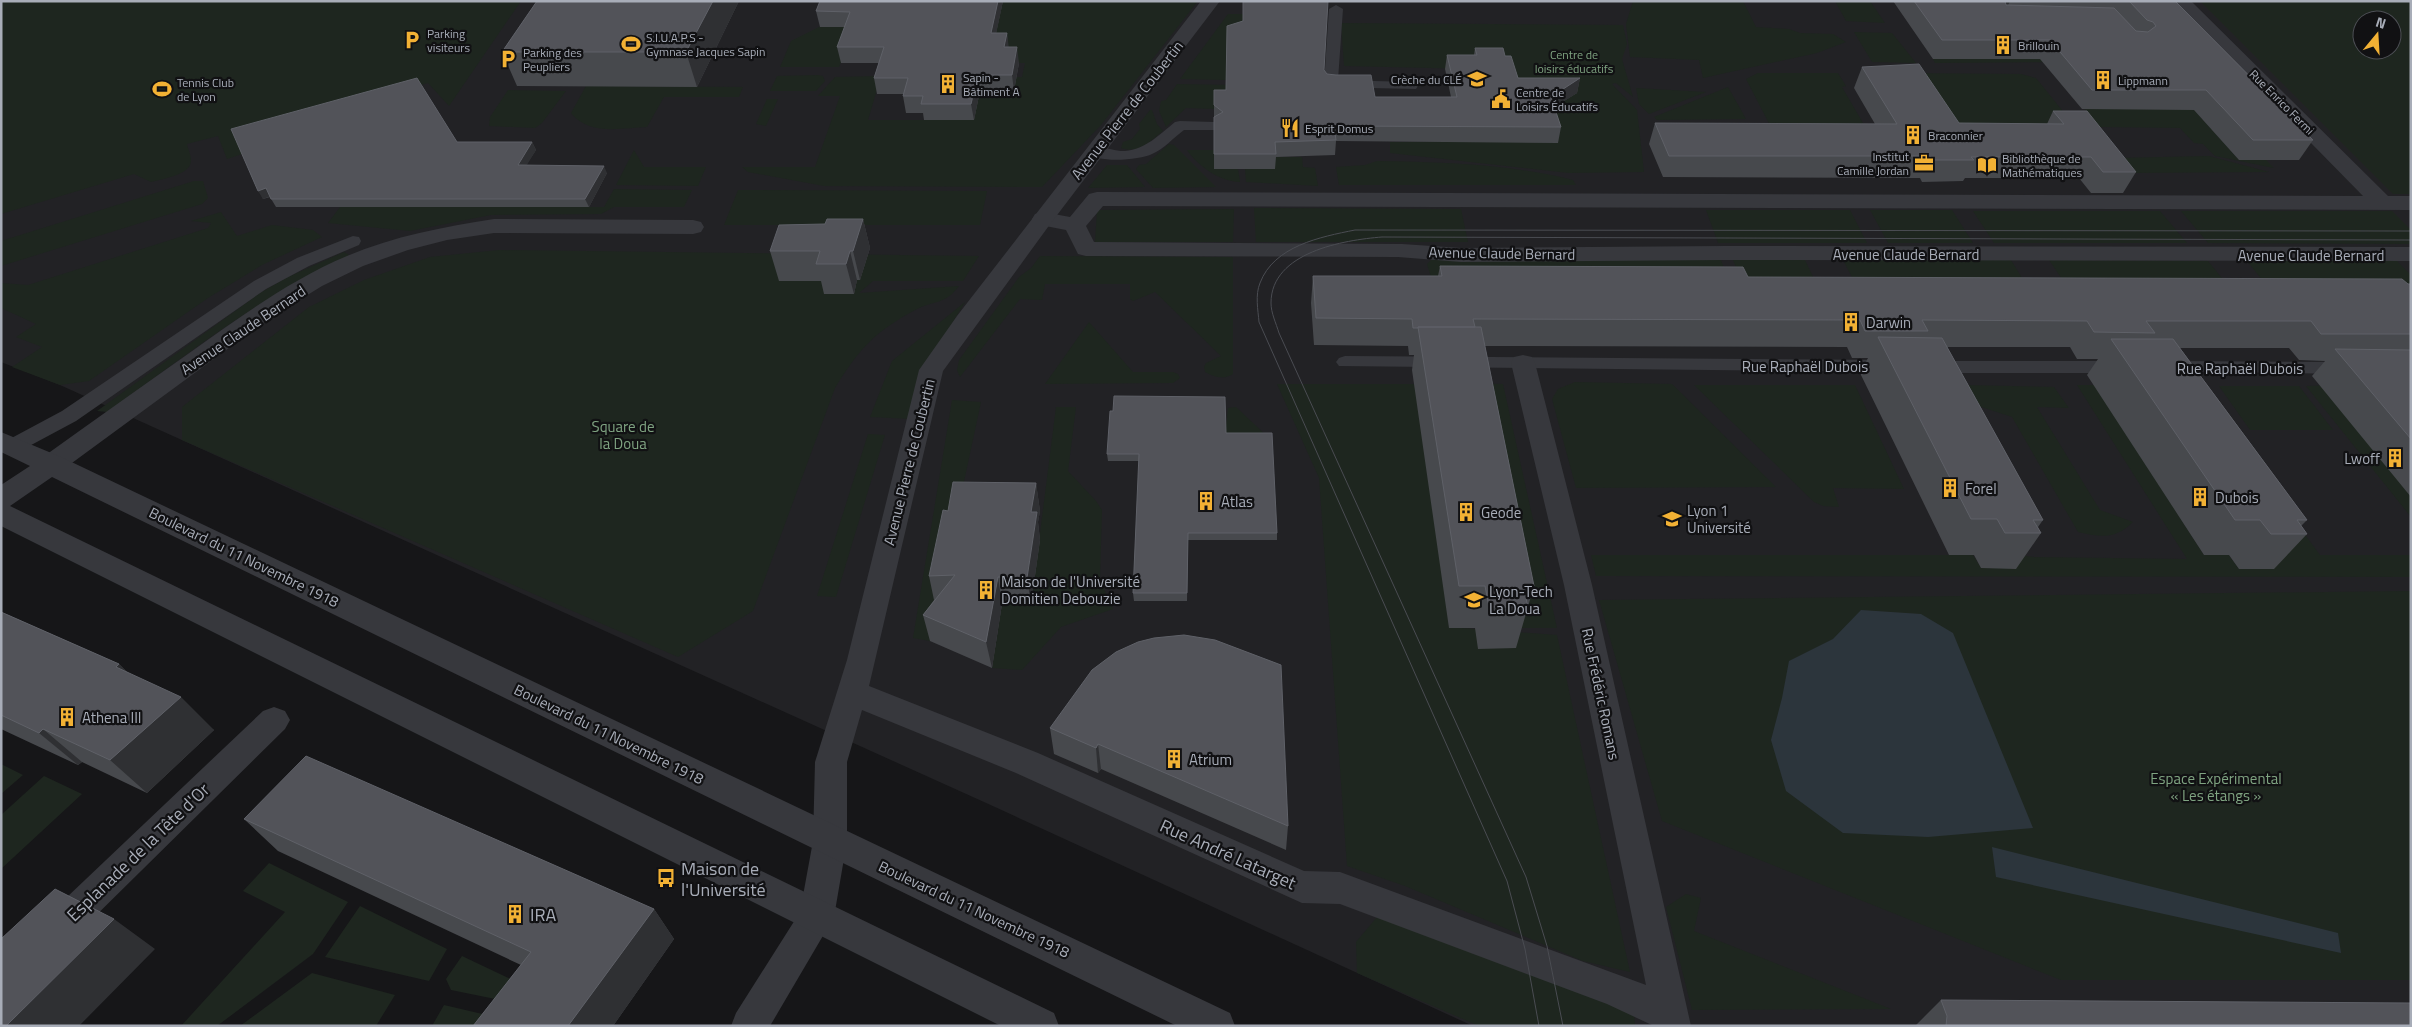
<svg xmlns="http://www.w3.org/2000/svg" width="2412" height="1027" font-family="'Titillium Web',sans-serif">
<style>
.built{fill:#222225;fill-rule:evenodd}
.green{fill:#1e261f;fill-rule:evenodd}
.water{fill:#2c353c}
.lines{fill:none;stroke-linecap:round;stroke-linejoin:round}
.service{fill:#37383d;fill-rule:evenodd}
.pedestrian{fill:#37383d;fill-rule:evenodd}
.minor{fill:#37383d;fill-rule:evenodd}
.tertiary{fill:#37383d;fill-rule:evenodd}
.tram{stroke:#4a4c52;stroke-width:1}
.wall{fill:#47494d}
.shaded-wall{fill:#2f3033}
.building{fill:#525359;stroke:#5f6168}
.labels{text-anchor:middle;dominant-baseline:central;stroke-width:4.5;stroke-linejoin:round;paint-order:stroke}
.far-poi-label{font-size:12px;fill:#a8adb8;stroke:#111113;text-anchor:start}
.far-park-label{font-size:12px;fill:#7fa381;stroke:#111113}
.far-street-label{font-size:12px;fill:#a8adb8;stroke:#111113}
.street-label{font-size:15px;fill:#a8adb8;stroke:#111113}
.poi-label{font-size:15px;fill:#a8adb8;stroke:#111113;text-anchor:start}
.park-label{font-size:15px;fill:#7fa381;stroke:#111113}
.near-street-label{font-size:18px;fill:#a8adb8;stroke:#111113}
.near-poi-label{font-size:18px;fill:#a8adb8;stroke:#111113;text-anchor:start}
</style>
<rect width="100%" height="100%" fill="#161618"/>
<path class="built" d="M345,1H2411V1026H1473L984,802L60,385L1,362V191ZM2362,20H2392V50H2362Z"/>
<path class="green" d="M1,1H521L449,106L428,83L397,92L251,151L227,159L218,136L187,144C188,149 191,155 191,160C192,175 161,179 151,182L134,174L1,214Z
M1003,1H1198L1101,125L1042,187L824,186L748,172L742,167H815L840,96H818L835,77L881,76L868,120H973L980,91H1013L1016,77H1022L1025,63H1006L989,49Z
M1633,1H1743L1756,27L1789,29L1800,33L1833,34L1846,42L1817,53L1703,78L1699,60L1630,57L1626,24Z
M1835,1H1870L1885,23L1846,21Z
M2200,1H2411V194H2393ZM2362,20H2392V50H2362Z
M1228,14H1243V42L1226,80L1180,79Z
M1341,23L1623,25L1627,44L1622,59L1633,97L1616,83L1612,84L1637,110L1644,172L1569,173L1390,153V142H1449L1474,69L1344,66Z
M819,27H847L849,43L839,67H780L791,41Z
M1854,32L1892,33L1916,63L1872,62Z
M1933,59H2085L2088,62L1935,63Z
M1758,73H1838L1846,86L1842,87L1870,135L1774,133L1746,79Z
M1891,73L2021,74L2036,78L2078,130L1953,143Z
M818,75L823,76L825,81L816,91H770L777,76Z
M1177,84L1234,85L1214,109L1186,108L1166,127L1159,111L1161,101L1166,100Z
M586,86L743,87L739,97H664L647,127C621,128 589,136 571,113Z
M1728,87L1746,119L1657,120L1654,117Z
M1636,88L1706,92L1649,114L1639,104Z
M508,90L566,91L542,123L535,128L489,126L490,117Z
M767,99H778L766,126L756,124Z
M2191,106L2239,160H2266L2274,168L2215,156L2203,144L2194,143L2180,128L2099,127L2085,109H2171Z
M1150,110H1152L1157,124L1163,131C1149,142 1139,154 1121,148L1123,142L1132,139L1140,129L1139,124Z
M1169,144L1174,145L1216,187L1153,188L1136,169L1139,165L1146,164Z
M634,150L644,167H706L698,186L616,185Z
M1187,150H1214V169H1238L1240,182C1219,181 1199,167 1187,150Z
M2209,156L2269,172L2125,173L2115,158Z
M1275,157H1302L1303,167L1315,168L1318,186L1246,182L1245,169H1275Z
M1377,161C1443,162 1509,164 1573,180L1576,185H1339L1336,167L1365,165Z
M1107,165H1127L1145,187L1088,188Z
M194,181H203L208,198L202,204L1,266V241Z
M614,189L692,190L684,207H614L601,214L491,215L410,231L328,223L340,207H604Z
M738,190L987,191L980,225H724Z
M1254,208L1461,209L1468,242H1256Z
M1234,209L1233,242H1095L1097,210Z
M1706,210H1850L1867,243H1718Z
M1870,210H1952L1973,243H1888Z
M1973,211H2160L2187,243H1994Z
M2181,211H2392L2411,230V244L2208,243Z
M221,212L237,236L272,225L313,230L322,237L262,265L208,298L89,381L60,385L12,367L42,347L16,337L36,324L1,308V283L28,285L208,228L211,223L191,221Z
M499,250L979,256L963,281H873L859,293L959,286C945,305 935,300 917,309C874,332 860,348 835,388L753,611L678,657L182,440V407L309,307L364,280L430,257Z
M344,252L349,255L346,258C259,296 184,357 107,412L97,411L260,293L288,277Z
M1040,256L1233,257V374C1225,380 1213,377 1205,372L1204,367L1206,363L1221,356L1155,292L1133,301L1130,299V284H1045L1042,300L1020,299L960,377L957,370L959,360L1019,277L1031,268Z
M1432,259L1721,260L1733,294L1436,293L1427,264Z
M1733,260H1805L1823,298H1749Z
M1843,260H2011L2035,299L1863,298Z
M2049,260L2208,261L2239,299L2075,298Z
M2247,261H2397L2411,275V287L2272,292Z
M965,302L925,368L912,419L870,417L892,361Z
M1089,322L1133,372H1173L1178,374L1180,378L1173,383L1045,384Z
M1575,382L1672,384L1776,487L1576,488L1552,399L1558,389Z
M1445,383L1503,384L1557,628H1522L1478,396Z
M1277,384H1432L1449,627L1557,635L1630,972L1583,961L1405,886L1347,866L1319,478Z
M1694,385H1855L1904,489L1833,488L1839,507L1823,506L1814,502Z
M1964,385L2054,387L2069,408L2037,407L2100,510L2133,522C2115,540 2100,537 2078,532L2012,417L1975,405Z
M2077,385H2095L2204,555H2229L2239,569L2234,438L2320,555H2411V577L1596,576L1591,555H1973L1981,568H2016L2018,555L2034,557L2187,559Z
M2341,385L2411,497V517L2306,386Z
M2219,386H2299L2333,430H2250Z
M952,400L981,402L930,641L913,638Z
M1056,407H1076L1068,471L1096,501L1102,510L1100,580L1113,609L1061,627L1022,670L992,668L1002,604H1031Z
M1236,407L1271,440L1159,441L1180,427H1226L1228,408Z
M868,434L885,435L836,597L817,596Z
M2411,591V980H2061L1662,821L1599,600Z
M1,764L23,775L1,794Z
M44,776L82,794L1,869V815Z
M269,863L348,902L313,954L217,1026H181L285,912L243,891Z
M1686,894L1701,898L1694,931L1891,1009L1692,1010L1666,907Z
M360,906L447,949L429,981L325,957Z
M1383,910L1634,1011L1635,1026H1479L1357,973L1356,942Z
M462,956L534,990L524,1005L451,990L446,979Z
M312,973L395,995L376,1026H240Z
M444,1005L508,1020L504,1026H432Z"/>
<path class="water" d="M1861,610L1921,614L1953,633L2033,828L1928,837L1843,833L1786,791L1771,740L1782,698L1789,661L1833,639Z
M1992,847L2338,933L2341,953L1996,877Z"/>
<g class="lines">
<path class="service" d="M1336,5L1343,9L1338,80L1411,82L1418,86L1416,89L1326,87L1324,84L1329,9Z
M1180,121L1214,122L1221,126L1214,130H1184C1174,137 1163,150 1152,154C1140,160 1096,164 1087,152C1095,142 1114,152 1125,151C1146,149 1159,135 1175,122Z
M353,236L359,237L361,241L359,245L309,266L266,289L76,421L20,451L13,453L6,451L3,446L6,441L62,411L254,281L297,258Z
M1345,356L1891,360L1897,362L1900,366L1897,370L1891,372L1339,366L1336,362L1339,358Z
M1930,361H2119L2125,363L2128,367L2125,371L2119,373H1930L1924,371L1921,367L1924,363Z
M2168,361L2346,362L2352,364L2355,368L2352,372L2346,374L2162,371L2159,367L2162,363Z"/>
<path class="pedestrian" d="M2172,1H2191L2388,196H2411V210L1103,206L1086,226L1094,242L1402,244L1461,248L1724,246L2411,247V261L1724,260L1461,262L1398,257L1086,256L1078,254L1066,230L1035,224L1032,219L1035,214L1043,212L1070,217L1089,194L1097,192L2363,196Z
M274,707L285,711L290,720L285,729L70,941L58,946L46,941L40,929L46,917L263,711Z"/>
<path class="minor" d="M1201,1H1220L1048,227L943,371L869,686L1038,753L1304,871L1340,872L1646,985L1564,585L1511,363L1514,357L1523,355L1532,357L1535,363L1592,585L1691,1026H1654L1607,1004L1340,904L1302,903L1016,773L862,710L847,762V841L834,917L770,1026H731L736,1013L800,912L813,841L815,762L847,660L919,370L957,316Z
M494,219L693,220L701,222L704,227L701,232L693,234L494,233L447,240L408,250L363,266L322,286L267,320L61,471L52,474L43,471L39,464L43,457C93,421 144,385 195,349C243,315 292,279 347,256C394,236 444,227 494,219Z"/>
<path class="tertiary" d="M1,432L61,457L1230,1013L1235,1026H1177L52,477L10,506L1054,1013L1059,1026H1001L1,526V485L30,466L1,452Z"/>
<path class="tram" d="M1539,1026L1525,949L1507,881L1259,322C1258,310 1255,295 1260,283C1274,246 1320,237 1355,230L2411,231
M1563,1026L1547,946L1526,877L1279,333C1276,323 1271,313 1271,303C1271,252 1344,240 1382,237L2411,240"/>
</g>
<path class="wall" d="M537,1H739L697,87L517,86L502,52Z
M820,1H1003L996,33H1007L1008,47L1019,63L1014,91H980L974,120H924L923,113H906L903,96L904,94H877L874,78L879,63H841L837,47L845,27H820L816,11Z
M1893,1H2175L2313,140L2299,160H2239L2194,110L2082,109L2040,59H1933Z
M1475,48L1505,56L1518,78H1580L1577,93L1554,107L1561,127L1558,143L1336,141L1335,155L1276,157L1275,169H1214V90H1226L1324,70L1327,74L1375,97H1451L1445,69L1447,55H1474Z
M1862,67L1959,123L2047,124L2053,111L2136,172L2123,193H2091L2079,178H1965L1963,181L1922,182L1920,178L1663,177L1649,144L1655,123L1875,124L1854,88Z
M231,129L457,142H532L536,150L526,165L607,173L589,207H276L270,197L263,199Z
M863,219L870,248L860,280H857L854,294H824L821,281H779L770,251L825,224Z
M1440,266L1748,277L2411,284V497L2312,376L2325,361L2299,360L2289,348H2180L2307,520L2301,526L2307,534L2274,569H2239L2229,555H2204L2087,375L2098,359H2077L2070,347H1947L2043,520L2038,527L2041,533L2016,569L1981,568L1974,555H1949L1860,373L1868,358H1852L1847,347L1485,346L1534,586L1516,648L1478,649L1475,628H1449L1412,370L1414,355H1409L1408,346L1314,345L1311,303L1313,276H1438Z
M1226,433L1277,533V540H1188L1187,601H1134L1133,593L1139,461H1108L1107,454Z
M1036,483L1040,511L1038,522L1040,540L1031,604H1002L992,668L930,641L923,615L934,600L929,576L948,511Z
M1,612L119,664L128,673L214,730L147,793L82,762L78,765L1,729Z
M1116,652L1288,826L1286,850L1101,769L1098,773L1054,754L1050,728Z
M244,819L654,909L674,939L613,1026H473L521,965L278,851Z
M1941,1000L2411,1026H1915Z"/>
<path class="shaded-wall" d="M713,1H739L697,87L686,52Z
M998,1H1003L993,49L991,33Z
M2004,1H2010L2004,14Z
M1007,33L1009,49L1004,47Z
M1017,47L1019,63L1014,91L1012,75Z
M978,75L980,91L974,120L971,104Z
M1580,78L1577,93L1547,112L1551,97Z
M532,142L536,150L522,173L518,165Z
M604,166L607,173L589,207L585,199Z
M266,188L271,196L263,199L258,191Z
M863,219L870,248L860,280L853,251Z
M850,251L857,280L854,294L846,264Z
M1036,483L1040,511L1038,522L1040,540L1031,604L1027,578L1031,512Z
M998,577L1002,604L992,668L986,642Z
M119,664L154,698L116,667Z
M181,697L214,730L147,793L110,760Z
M43,729L82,762L78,765L39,733Z
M1098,744L1101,769L1098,773L1096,748Z
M654,909L674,939L613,1026H568Z
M114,919L155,949L79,1026H6Z"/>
<path class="building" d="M537,1H713L686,52H502Z
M820,1H998L991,33H1007L1004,47H1017L1012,75H978L971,104H921L923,96H903L908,78H874L884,47H837L850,12L816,11Z
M1243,1H1328L1324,70L1327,74L1336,75H1371L1375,97H1457L1447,55H1477L1475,48H1503L1505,56H1511L1518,78H1580L1551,97L1561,127L1334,126L1336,140L1275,142L1276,154H1214V117L1223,112L1214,105V90H1226L1227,26L1243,21Z
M1914,1H2005L2006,5L2114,8L2136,31L2148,32L2156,26L2153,22L2147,20L2129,1H2175L2313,140H2253L2206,90H2092L2050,40H1942Z
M1919,64L1959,123L2064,124L2053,111H2087L2136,172H2103L2091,157H1971L1974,160H1932L1930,156H1669L1655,123L1897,124L1862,67Z
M417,78L457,142H532L518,165L604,166L585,199H271L266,188L258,191L231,129Z
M827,219H863L853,251H850L846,264H816L820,251H770L779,225L825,224Z
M1440,266L1743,267L1748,277L2402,279L2408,284H2411V334H2321L2311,321H2146L2155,333L2094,332L2087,321L1922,320L1928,331H1865L1860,320L1473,319L1475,327H1418V328H1413L1412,319L1316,318L1313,276H1442Z
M1418,327H1481L1534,586H1523L1528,607H1489L1485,586H1459Z
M1878,337L1942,338L2043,520H2033L2041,533H2005L1997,519H1971Z
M2111,339H2173L2307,520H2297L2307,534H2271L2260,520H2235Z
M2335,349L2411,350V439Z
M1114,396L1225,397L1226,433H1272L1277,533H1188L1187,593H1133L1139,454H1107L1110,411H1113Z
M953,482L1036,483L1031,512H1037L1027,578L998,577L986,642L923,615L955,575L929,576L943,510L948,511Z
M1,612L119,664L116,667L181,697L110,760L43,729L39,733L1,715Z
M1184,635L1215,640L1281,665L1288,826L1098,744L1096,748L1050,728L1092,670L1116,652L1138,642L1154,638Z
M306,756L654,909L568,1026H473L531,952L244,819Z
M55,889L114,919L6,1026H1V939Z
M1941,1000L2411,1003V1026H1946L1947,1016Z"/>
<defs>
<g id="parking-bare" transform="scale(1.5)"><path d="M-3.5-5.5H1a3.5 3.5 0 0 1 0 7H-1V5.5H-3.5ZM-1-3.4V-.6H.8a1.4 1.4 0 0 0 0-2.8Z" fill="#f2b134" stroke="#111113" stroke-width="2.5" paint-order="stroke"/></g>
<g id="stadium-bare" transform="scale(1.5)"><path d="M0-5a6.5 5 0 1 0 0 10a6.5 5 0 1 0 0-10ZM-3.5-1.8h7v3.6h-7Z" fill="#f2b134" stroke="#111113" stroke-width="2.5" paint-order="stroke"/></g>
<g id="building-bare" transform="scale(1.5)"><path d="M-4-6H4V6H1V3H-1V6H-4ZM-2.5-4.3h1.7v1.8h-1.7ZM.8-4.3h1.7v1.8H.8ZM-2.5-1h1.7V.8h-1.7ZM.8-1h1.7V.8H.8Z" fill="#f2b134" stroke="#111113" stroke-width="2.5" paint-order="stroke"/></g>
<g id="school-bare" transform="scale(1.5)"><path d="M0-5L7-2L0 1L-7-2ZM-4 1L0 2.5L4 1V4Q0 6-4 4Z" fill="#f2b134" stroke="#111113" stroke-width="2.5" paint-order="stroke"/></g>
<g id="civic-bare" transform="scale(1.5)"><path d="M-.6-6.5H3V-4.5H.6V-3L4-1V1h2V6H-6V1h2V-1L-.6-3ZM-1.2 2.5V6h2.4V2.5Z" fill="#f2b134" stroke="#111113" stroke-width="2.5" paint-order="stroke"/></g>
<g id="restaurant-bare" transform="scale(1.5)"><path d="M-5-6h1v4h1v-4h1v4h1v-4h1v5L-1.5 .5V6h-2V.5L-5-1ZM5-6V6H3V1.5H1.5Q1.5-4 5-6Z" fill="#f2b134" stroke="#111113" stroke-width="2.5" paint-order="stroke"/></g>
<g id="office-bare" transform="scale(1.5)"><path d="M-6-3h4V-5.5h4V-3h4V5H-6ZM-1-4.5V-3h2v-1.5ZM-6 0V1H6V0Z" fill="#f2b134" stroke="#111113" stroke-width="2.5" paint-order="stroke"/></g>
<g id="library-bare" transform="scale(1.5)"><path d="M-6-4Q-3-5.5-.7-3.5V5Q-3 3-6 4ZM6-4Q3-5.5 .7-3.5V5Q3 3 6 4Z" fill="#f2b134" stroke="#111113" stroke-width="2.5" paint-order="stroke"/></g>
<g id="university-bare" transform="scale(1.5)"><path d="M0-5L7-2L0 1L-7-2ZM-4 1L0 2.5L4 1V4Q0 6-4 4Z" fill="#f2b134" stroke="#111113" stroke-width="2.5" paint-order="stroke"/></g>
<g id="bus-bare" transform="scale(1.5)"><path d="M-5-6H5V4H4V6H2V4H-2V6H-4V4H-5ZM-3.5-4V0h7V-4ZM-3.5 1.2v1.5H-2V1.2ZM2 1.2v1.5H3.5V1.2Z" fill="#f2b134" stroke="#111113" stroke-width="2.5" paint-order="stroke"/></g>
</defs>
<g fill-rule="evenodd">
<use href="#parking-bare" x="412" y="40"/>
<use href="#stadium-bare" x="631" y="44"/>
<use href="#building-bare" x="2003" y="45"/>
<use href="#parking-bare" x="508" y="59"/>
<use href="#school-bare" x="1477" y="79"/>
<use href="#building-bare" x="2103" y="80"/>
<use href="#building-bare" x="948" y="84"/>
<use href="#stadium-bare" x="162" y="89"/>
<use href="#civic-bare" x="1501" y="99"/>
<use href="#restaurant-bare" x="1290" y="128"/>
<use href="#building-bare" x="1913" y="135"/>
<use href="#office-bare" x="1924" y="163"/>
<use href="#library-bare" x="1987" y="165"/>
<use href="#building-bare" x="1851" y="322"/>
<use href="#building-bare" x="2395" y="458"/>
<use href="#building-bare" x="1950" y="488"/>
<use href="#building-bare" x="2200" y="497"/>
<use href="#building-bare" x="1206" y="501"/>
<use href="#building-bare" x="1466" y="512"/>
<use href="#university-bare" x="1672" y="519"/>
<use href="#building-bare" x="986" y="590"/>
<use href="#university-bare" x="1474" y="600"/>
<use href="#building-bare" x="67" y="717"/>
<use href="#building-bare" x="1174" y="759"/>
<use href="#bus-bare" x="666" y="878"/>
<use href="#building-bare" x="515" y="914"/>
</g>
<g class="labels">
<g class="far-poi-label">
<text x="427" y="33">Parking<tspan x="427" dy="14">visiteurs</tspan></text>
<text x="646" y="37">S.I.U.A.P.S -<tspan x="646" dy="14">Gymnase Jacques Sapin</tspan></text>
<text x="2018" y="45">Brillouin</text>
<text x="523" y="52">Parking des<tspan x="523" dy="14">Peupliers</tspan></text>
<text x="963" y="77">Sapin -<tspan x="963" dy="14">Bâtiment A</tspan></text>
<text x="1462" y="79" text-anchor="end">Crèche du CLÉ</text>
<text x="2118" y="80">Lippmann</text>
<text x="177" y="82">Tennis Club<tspan x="177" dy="14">de Lyon</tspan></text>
<text x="1516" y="92">Centre de<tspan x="1516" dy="14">Loisirs Éducatifs</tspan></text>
<text x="1305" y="128">Esprit Domus</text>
<text x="1928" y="135">Braconnier</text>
<text x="1909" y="156" text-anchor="end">Institut<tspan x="1909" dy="14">Camille Jordan</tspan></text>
<text x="2002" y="158">Bibliothèque de<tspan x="2002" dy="14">Mathématiques</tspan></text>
</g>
<g class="far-park-label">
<text x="1574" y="54">Centre de<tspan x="1574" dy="14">loisirs éducatifs</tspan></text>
</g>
<g class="far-street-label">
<text transform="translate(2282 102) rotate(45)">Rue Enrico Fermi</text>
</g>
<g class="street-label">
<text transform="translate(1127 110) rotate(-52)">Avenue Pierre de Coubertin</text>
<text transform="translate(1502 253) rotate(1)">Avenue Claude Bernard</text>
<text x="1906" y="254">Avenue Claude Bernard</text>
<text x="2311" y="255">Avenue Claude Bernard</text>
<text transform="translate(243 330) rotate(-34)">Avenue Claude Bernard</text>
<text x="1805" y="366">Rue Raphaël Dubois</text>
<text x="2240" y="368">Rue Raphaël Dubois</text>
<text transform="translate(909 462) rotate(-76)">Avenue Pierre de Coubertin</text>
<text transform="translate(244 557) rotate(26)">Boulevard du 11 Novembre 1918</text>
<text transform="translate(1601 694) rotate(78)">Rue Frédéric Romans</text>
<text transform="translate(609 734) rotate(26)">Boulevard du 11 Novembre 1918</text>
<text transform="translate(974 909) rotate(25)">Boulevard du 11 Novembre 1918</text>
</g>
<g class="poi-label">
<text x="1866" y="322">Darwin</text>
<text x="2380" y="458" text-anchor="end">Lwoff</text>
<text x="1965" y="488">Forel</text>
<text x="2215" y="497">Dubois</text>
<text x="1221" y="501">Atlas</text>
<text x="1687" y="510">Lyon 1<tspan x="1687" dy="17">Université</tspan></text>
<text x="1481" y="512">Geode</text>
<text x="1001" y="581">Maison de l'Université<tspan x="1001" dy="17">Domitien Debouzie</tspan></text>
<text x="1489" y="591">Lyon-Tech<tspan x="1489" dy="17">La Doua</tspan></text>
<text x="82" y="717">Athena III</text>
<text x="1189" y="759">Atrium</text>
</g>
<g class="park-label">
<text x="623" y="426">Square de<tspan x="623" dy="17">la Doua</tspan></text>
<text x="2216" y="778">Espace Expérimental<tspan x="2216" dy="17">« Les étangs »</tspan></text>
</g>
<g class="near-street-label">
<text transform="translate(138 852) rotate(-44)">Esplanade de la Tête d'Or</text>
<text transform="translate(1228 854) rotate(24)">Rue André Latarget</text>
</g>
<g class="near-poi-label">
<text x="681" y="868">Maison de<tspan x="681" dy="21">l'Université</tspan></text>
<text x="530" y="914">IRA</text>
</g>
</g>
<rect width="2412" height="1027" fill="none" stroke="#a8adb8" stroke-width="5"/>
<g transform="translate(2377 35) rotate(18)"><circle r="24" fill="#111113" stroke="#4d4f55"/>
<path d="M0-4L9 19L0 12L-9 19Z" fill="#f2b134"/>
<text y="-8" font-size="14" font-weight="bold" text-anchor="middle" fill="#a8adb8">N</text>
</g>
</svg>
